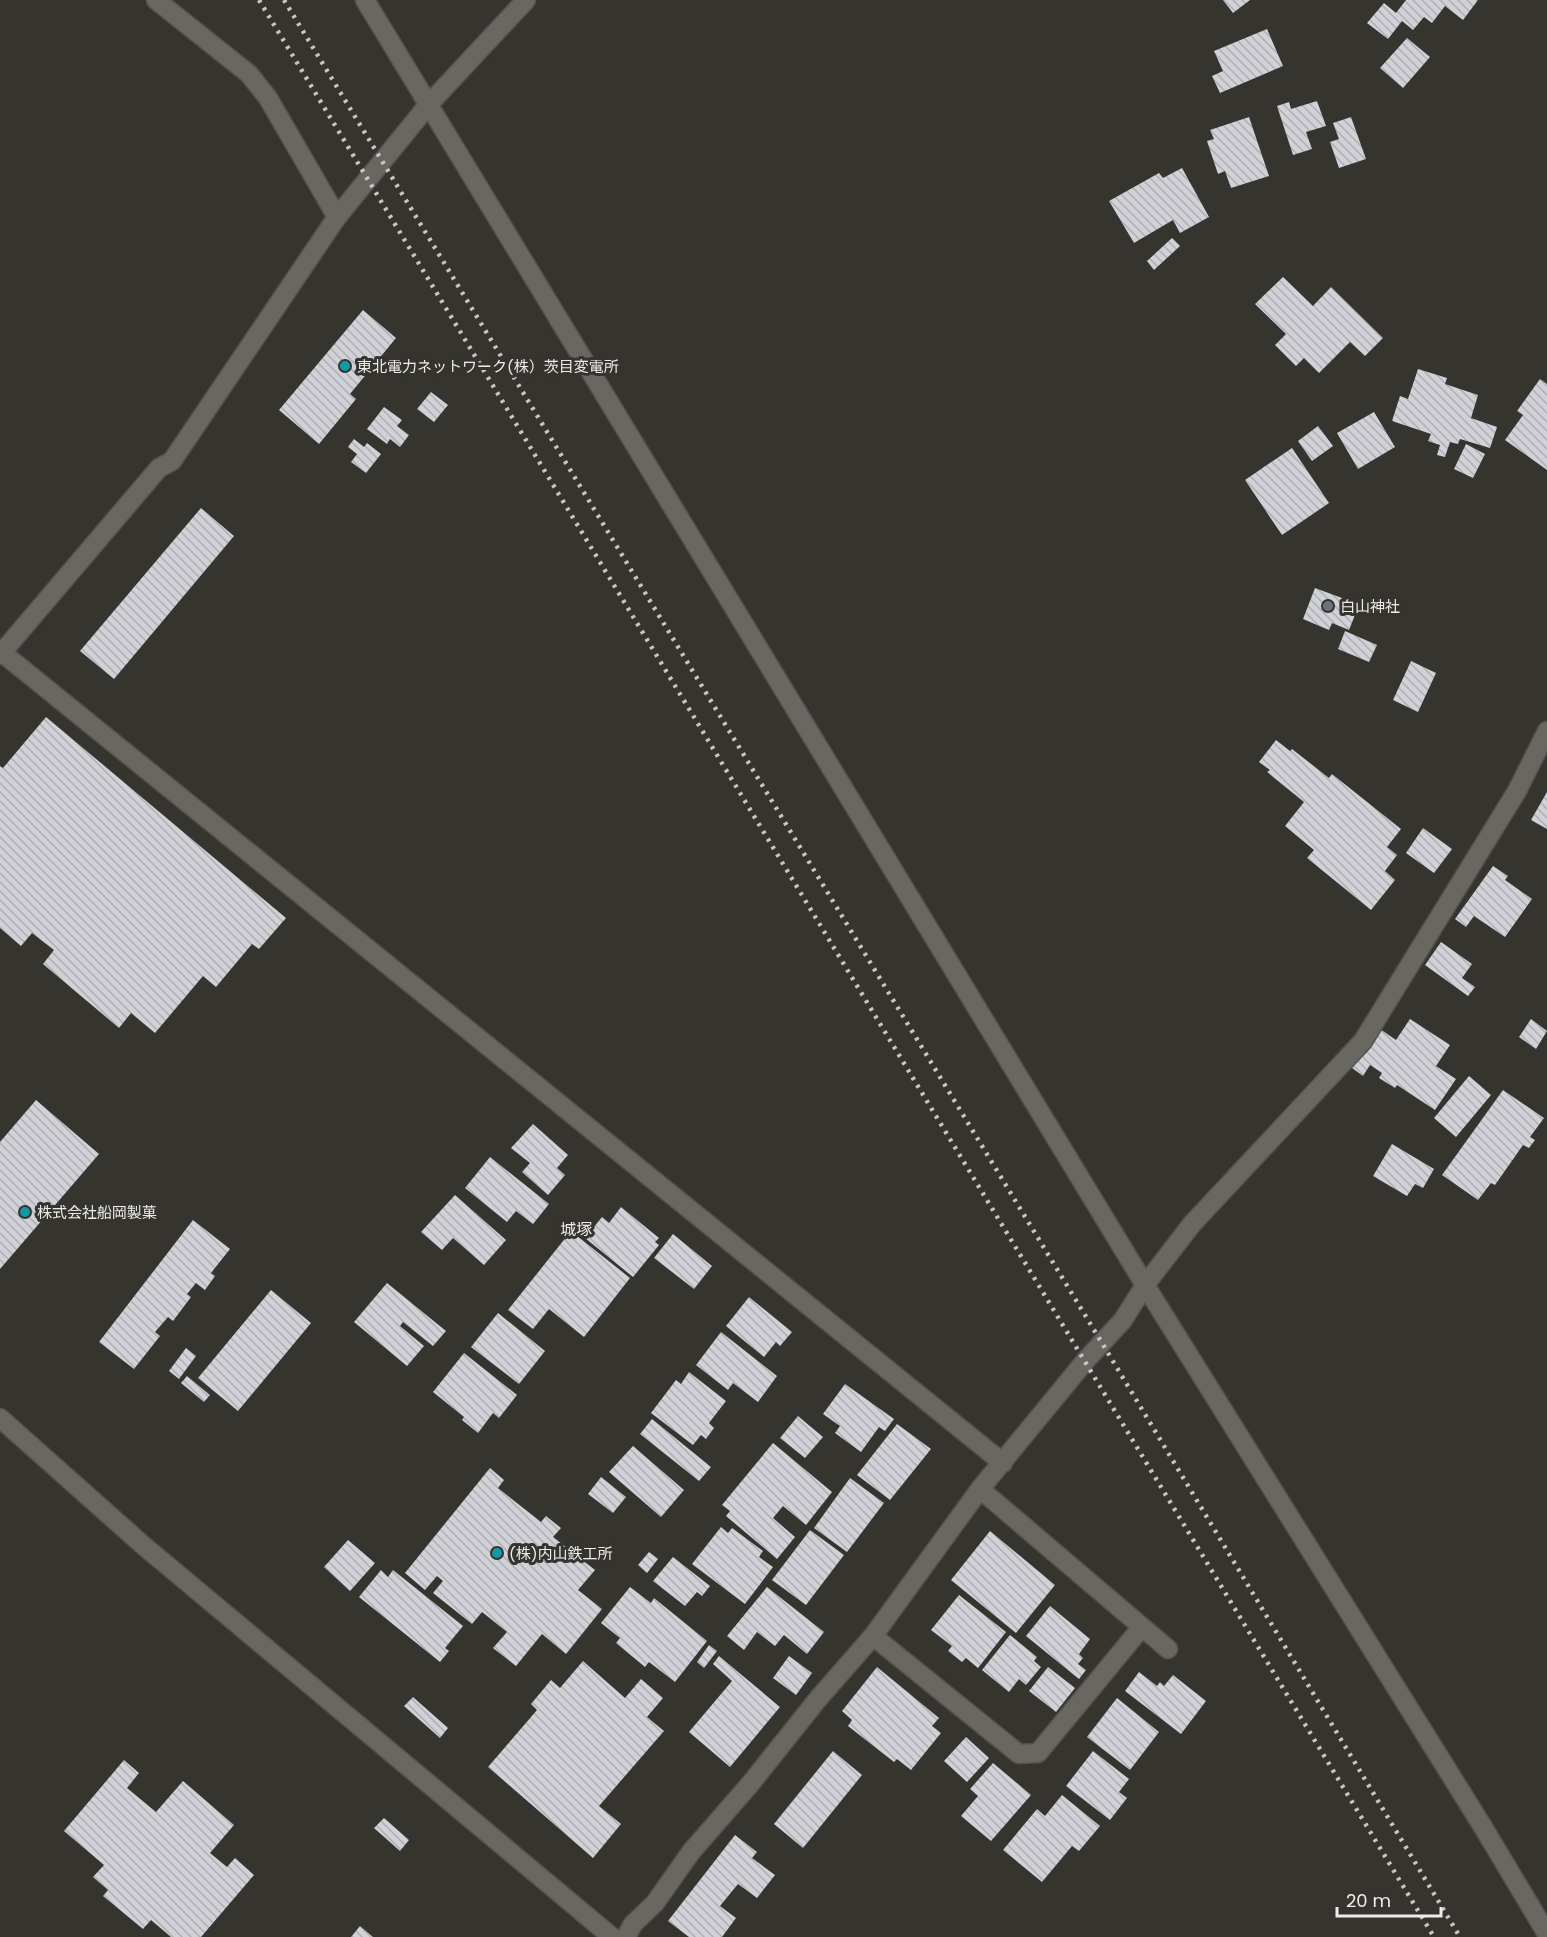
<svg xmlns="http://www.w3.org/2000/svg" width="1547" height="1937" font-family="Poppins,'Noto Sans JP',sans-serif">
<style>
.building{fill:url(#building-back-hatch)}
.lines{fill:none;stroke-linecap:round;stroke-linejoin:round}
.minor-casing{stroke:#53514e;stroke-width:21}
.tertiary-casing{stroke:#53514e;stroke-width:21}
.minor{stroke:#696762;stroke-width:18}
.tertiary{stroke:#696762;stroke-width:18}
.rail{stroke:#c7c6c3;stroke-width:4.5;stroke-dasharray:3 6;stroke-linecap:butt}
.culture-dot{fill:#0f9aa8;stroke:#35342f;stroke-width:2}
.worship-dot{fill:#6b7280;stroke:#35342f;stroke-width:2}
.labels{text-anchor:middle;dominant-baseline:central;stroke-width:6;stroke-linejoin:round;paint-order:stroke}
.poi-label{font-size:15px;fill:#edece9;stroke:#35342f;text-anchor:start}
.neighbourhood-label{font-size:16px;fill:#edece9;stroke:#35342f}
</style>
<defs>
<pattern id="building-back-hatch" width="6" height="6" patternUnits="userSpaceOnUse" patternTransform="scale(1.5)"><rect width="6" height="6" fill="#d1d1d8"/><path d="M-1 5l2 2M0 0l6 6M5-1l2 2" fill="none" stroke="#aeaeb4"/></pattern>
</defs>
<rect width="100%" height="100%" fill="#35342f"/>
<path class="building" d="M1223,0H1250L1233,13Z
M1406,0H1478L1463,20L1445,6L1432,23L1424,17L1413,30L1402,21L1388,39L1367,23L1384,3L1396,13Z
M1267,29L1283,66L1220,93L1212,76L1223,71L1214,51Z
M1407,38L1430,57L1403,88L1380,68Z
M1317,101L1326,126L1306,132L1312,149L1293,155L1277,106L1289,102L1291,109Z
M1249,117L1269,176L1231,188L1225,171L1218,174L1207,141L1214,139L1210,130Z
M1351,117L1366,159L1339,168L1330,142L1339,139L1333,123Z
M1182,168L1209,217L1180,233L1173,220L1134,243L1109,201L1159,173L1163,178Z
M1172,238L1180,246L1154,270L1147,261Z
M1283,277L1313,306L1331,287L1383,338L1365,356L1350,342L1319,373L1304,358L1296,366L1275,345L1286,334L1255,304Z
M363,310L396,338L350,394L356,399L319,444L279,410Z
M1418,369L1447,378L1445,384L1478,395L1471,418L1497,427L1490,448L1460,439L1458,444L1450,442L1445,457L1437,455L1440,445L1428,441L1431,434L1392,421L1400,396L1408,399Z
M1540,379L1547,384V470L1505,440L1523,415L1517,411Z
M431,392L448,405L434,422L417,409Z
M384,407L402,420L397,426L409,435L400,447L390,439L387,444L367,429Z
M1374,412L1395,447L1358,469L1337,433Z
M1318,426L1333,446L1312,461L1298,441Z
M354,439L364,447L367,443L381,454L366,473L351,462L357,454L348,447Z
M1466,444L1485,454L1473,478L1454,469Z
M1292,448L1329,503L1282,535L1245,480Z
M201,508L234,536L114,679L80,651Z
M1315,588L1342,598L1340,603L1357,610L1349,630L1332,623L1329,630L1303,619Z
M1345,631L1377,645L1369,662L1338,649Z
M1411,661L1436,673L1418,712L1393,700Z
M46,717L286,918L259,949L252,944L216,987L203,976L155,1033L131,1013L119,1028L43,964L54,950L32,933L21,946L0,928V766L3,768Z
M1276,740L1290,751L1292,749L1329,778L1332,774L1401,829L1387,847L1397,855L1385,871L1395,880L1371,910L1307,858L1314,850L1285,826L1304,802L1267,772L1270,770L1259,762Z
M1547,792V829L1531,820Z
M1423,828L1452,849L1434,873L1406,853Z
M1493,866L1508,876L1505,880L1532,899L1505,937L1474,916L1466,927L1455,919Z
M1441,942L1472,964L1462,978L1475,987L1468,996L1425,965Z
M1410,1019L1450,1045L1436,1066L1456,1079L1435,1110L1397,1085L1395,1088L1379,1078L1382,1073L1370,1065L1363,1076L1348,1065L1356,1052L1362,1056L1380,1029L1396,1040Z
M1531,1019L1547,1031L1536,1049L1519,1037Z
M1469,1076L1491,1095L1456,1137L1434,1118Z
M1503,1090L1544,1118L1530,1137L1535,1140L1529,1148L1523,1145L1495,1185L1491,1183L1478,1200L1442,1175Z
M36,1100L99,1154L0,1269V1142Z
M533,1124L568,1155L557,1168L565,1175L548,1195L522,1172L530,1163L511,1148Z
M1392,1144L1434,1169L1423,1188L1415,1184L1407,1196L1373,1176Z
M490,1157L549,1204L533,1224L516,1211L507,1222L465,1188Z
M455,1195L506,1240L484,1265L453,1238L442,1250L421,1232Z
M621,1207L659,1238L655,1242L659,1245L633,1277L585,1238L602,1217L609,1223Z
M193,1220L230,1249L211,1273L215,1276L205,1290L196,1283L187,1294L191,1297L173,1321L168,1317L155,1332L160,1336L134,1369L99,1342Z
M571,1231L630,1278L584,1337L549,1309L533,1329L508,1310Z
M673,1234L712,1266L694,1289L654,1258Z
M387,1283L446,1331L433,1346L403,1322L400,1326L424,1346L407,1366L354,1322Z
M271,1290L311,1323L238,1411L198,1378Z
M749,1297L792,1332L780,1346L776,1342L764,1357L726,1326Z
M498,1313L545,1351L519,1384L471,1347Z
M721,1332L777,1376L758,1402L733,1383L728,1390L696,1365Z
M186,1348L196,1356L179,1379L169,1371Z
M464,1353L517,1395L499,1418L493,1413L478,1433L462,1420L464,1417L433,1392Z
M689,1372L726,1401L709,1423L714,1428L706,1439L701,1435L693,1445L651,1413L676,1380L681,1384Z
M187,1376L210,1395L204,1402L181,1383Z
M845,1384L894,1419L885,1431L879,1427L861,1452L835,1433L840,1426L823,1414Z
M798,1416L823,1437L805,1458L780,1438Z
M652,1419L711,1467L699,1481L640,1434Z
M897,1424L931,1449L890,1500L857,1475Z
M773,1443L832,1492L806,1525L783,1506L773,1518L795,1537L777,1559L726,1516L730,1511L722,1505Z
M633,1446L684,1490L661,1517L609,1472Z
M490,1468L504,1480L498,1488L541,1522L546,1516L561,1528L553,1537L595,1570L578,1590L602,1609L566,1654L542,1634L516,1666L493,1648L507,1632L482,1612L472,1624L433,1593L443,1581L437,1576L425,1590L405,1573Z
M601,1477L626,1497L613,1513L588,1494Z
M850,1478L884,1503L847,1552L814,1528Z
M721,1527L728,1533L732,1528L763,1551L759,1557L773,1567L745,1604L692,1564Z
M810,1530L844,1555L806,1605L772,1580Z
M990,1531L1055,1585L1016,1633L951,1580Z
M348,1540L375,1563L350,1591L324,1567Z
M649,1552L658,1559L647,1573L638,1565Z
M673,1557L710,1586L702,1596L697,1592L685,1606L653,1581Z
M381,1570L388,1577L393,1570L463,1626L445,1648L449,1651L440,1662L359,1597Z
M630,1587L651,1603L654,1598L707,1641L675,1682L649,1662L645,1667L616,1643L620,1638L601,1623Z
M767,1587L824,1632L807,1654L784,1635L775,1646L757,1632L744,1650L727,1636Z
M959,1595L1006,1632L978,1668L966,1658L962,1662L948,1651L952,1646L931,1630Z
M1050,1606L1090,1639L1079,1654L1083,1658L1078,1664L1086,1670L1079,1679L1026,1636Z
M1010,1635L1037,1657L1034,1661L1041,1667L1026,1685L1019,1679L1009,1692L982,1670Z
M709,1645L717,1651L704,1668L697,1662Z
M719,1656L780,1707L730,1767L689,1732L732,1681L713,1664Z
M789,1656L812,1673L796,1695L773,1678Z
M583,1661L625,1698L641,1679L663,1698L647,1717L664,1731L599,1806L621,1824L593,1858L488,1767L537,1710L531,1704L551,1680L560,1688Z
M877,1667L939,1718L932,1726L941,1733L911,1770L897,1759L894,1762L848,1726L852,1720L842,1711Z
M1048,1667L1075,1688L1056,1712L1029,1691Z
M1139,1672L1157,1686L1160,1682L1164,1686L1173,1675L1206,1701L1181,1734L1125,1691Z
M413,1697L448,1728L440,1738L404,1706Z
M1117,1698L1159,1732L1130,1770L1087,1737Z
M966,1737L989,1758L967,1782L944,1761Z
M833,1751L862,1775L803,1848L774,1824Z
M1093,1751L1129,1779L1119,1792L1127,1798L1110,1820L1066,1786Z
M124,1760L139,1773L127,1788L156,1812L183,1781L234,1825L210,1853L227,1867L235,1858L254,1875L201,1937H171L151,1920L143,1929L103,1896L108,1890L93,1877L104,1865L64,1831Z
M993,1763L1031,1795L991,1841L961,1816L978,1796L970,1789Z
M1062,1795L1100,1826L1079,1851L1072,1846L1042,1882L1003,1850L1037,1809L1045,1816Z
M384,1818L409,1840L400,1851L374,1828Z
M735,1835L757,1852L752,1858L775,1875L757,1898L738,1884L720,1906L736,1918L722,1937H689L668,1921Z
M360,1926L373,1937H351Z"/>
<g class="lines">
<g class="minor-casing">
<path id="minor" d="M156,0L249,74L268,98L337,217
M365,0L1145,1285L1483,1827L1547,1934
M0,651L1003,1463
M980,1489L1168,1649
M873,1636L1019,1754L1038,1753L1141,1628
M626,1937L633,1924L655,1903L691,1852L751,1783L818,1699L873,1636L980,1489L1086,1360L1123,1320L1145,1285L1192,1224L1363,1041L1517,791L1547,731"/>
</g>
<g class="tertiary-casing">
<path id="tertiary" d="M0,655L159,468L172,461L337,217L429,104L526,0
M0,1418L144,1546L612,1937"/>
</g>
<use href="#minor" class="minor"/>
<use href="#tertiary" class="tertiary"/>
<path class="rail" d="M259,0L1434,1937
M284,0L1102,1343L1460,1937"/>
</g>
<g class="culture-dot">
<circle cx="345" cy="366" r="6"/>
<circle cx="25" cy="1212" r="6"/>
<circle cx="497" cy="1553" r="6"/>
</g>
<circle class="worship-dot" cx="1328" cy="606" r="6"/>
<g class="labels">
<g class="poi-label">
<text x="357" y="366">東北電力ネットワーク(株）茨目変電所</text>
<text x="1340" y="606">白山神社</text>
<text x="37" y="1212">株式会社船岡製菓</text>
<text x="509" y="1553">(株)内山鉄工所</text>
</g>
<g class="neighbourhood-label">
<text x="576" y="1229">城塚</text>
</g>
</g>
<path d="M1337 1907v9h104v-9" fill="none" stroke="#edece9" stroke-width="3"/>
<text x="1346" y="1907" font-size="18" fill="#edece9" stroke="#35342f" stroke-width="4.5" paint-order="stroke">20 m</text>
</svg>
